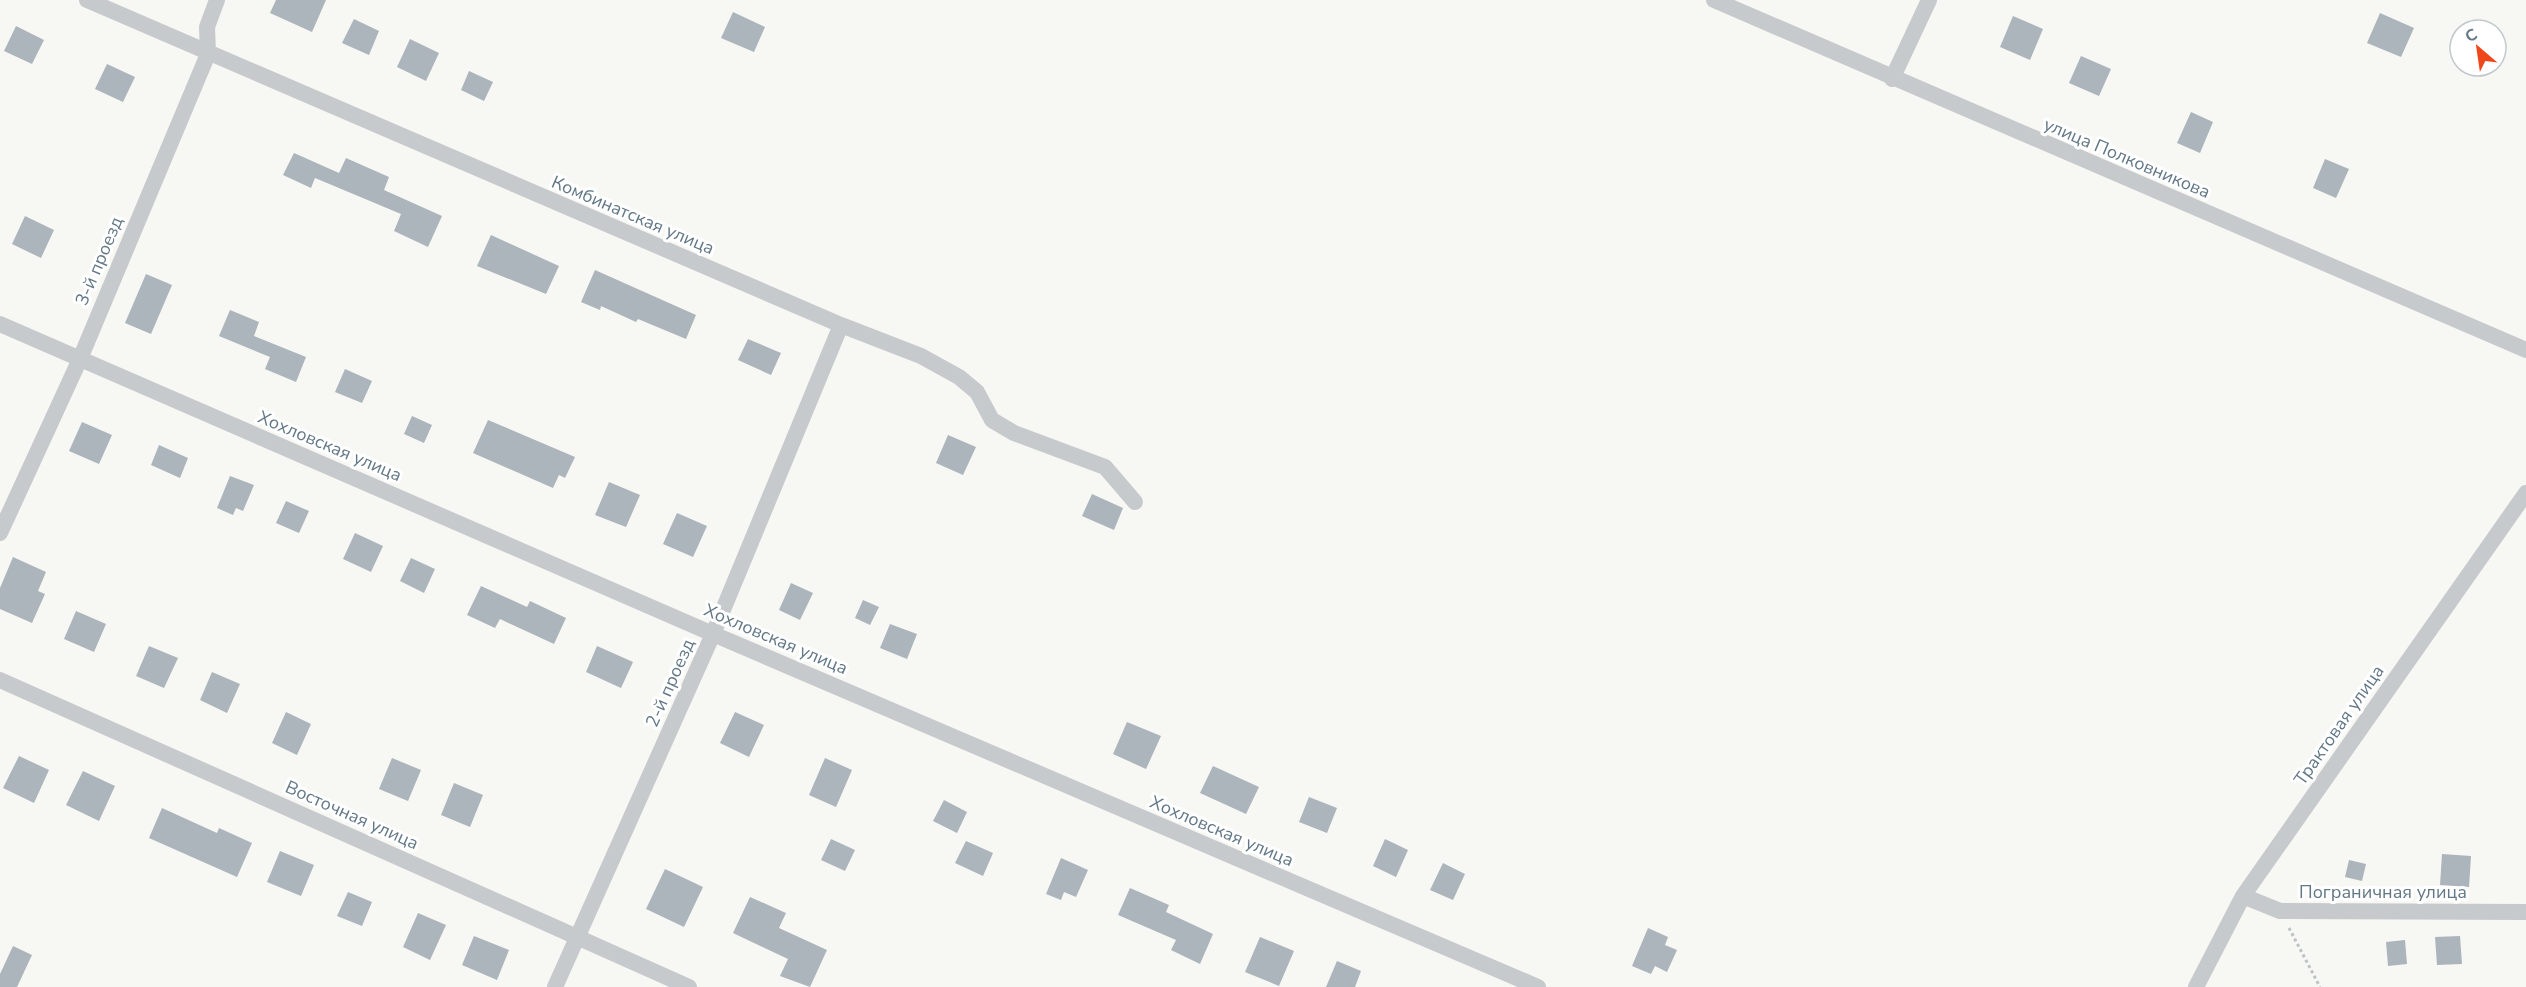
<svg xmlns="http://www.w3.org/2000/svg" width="2526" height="987" font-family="'Nunito Sans',sans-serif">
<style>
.building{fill:#acb5bb}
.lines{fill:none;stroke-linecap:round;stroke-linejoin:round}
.path{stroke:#bfc2c4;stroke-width:3;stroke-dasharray:3 3;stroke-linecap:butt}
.street{stroke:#c6cacd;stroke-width:16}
.labels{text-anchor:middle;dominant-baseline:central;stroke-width:6;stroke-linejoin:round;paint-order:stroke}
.street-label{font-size:18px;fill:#637887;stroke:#fff}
</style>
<rect width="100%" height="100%" fill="#f7f7f3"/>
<path class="building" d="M276,0H326L312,32L270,13Z
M733,12L765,27L754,52L721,38Z
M2380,13L2414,28L2401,57L2367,43Z
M2013,16L2043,29L2030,60L2000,47Z
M354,19L379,31L369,55L342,43Z
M16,26L44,40L32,64L4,51Z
M410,39L439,53L426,81L397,67Z
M2081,56L2111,69L2099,96L2069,83Z
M107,64L135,77L123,102L95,89Z
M469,71L493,82L484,101L461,90Z
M2191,112L2213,122L2200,153L2177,143Z
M294,153L339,173L346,158L389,177L384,190L442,216L428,247L394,231L401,214L315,178L311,188L283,175Z
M2325,159L2349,169L2336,198L2313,188Z
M25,216L54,230L41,258L12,244Z
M491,235L559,266L546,294L477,266Z
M595,270L696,315L686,339L638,319L636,322L601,306L600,310L581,302Z
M146,274L172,285L151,334L125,323Z
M230,310L259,322L254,336L306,357L296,382L265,369L270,357L219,336Z
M748,339L781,353L771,375L738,360Z
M345,369L372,381L362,403L335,392Z
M412,416L432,425L424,443L404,434Z
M488,420L575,457L565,478L559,475L553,488L473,453Z
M82,422L112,435L99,464L69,451Z
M948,435L976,447L963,475L936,463Z
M159,445L188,458L180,478L151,465Z
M230,476L254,485L243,511L236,508L233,515L217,508Z
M609,482L640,495L626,527L595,515Z
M1092,494L1123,508L1114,530L1082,516Z
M286,501L309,511L299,533L276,523Z
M677,513L707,526L693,557L663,544Z
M355,533L383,546L371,572L343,559Z
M13,557L46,572L38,591L45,594L32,623L0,609V588Z
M411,558L435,569L424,593L400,581Z
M791,583L813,593L800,620L779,610Z
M481,586L527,607L530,601L566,618L554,644L500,619L495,628L467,615Z
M863,600L879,607L870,625L855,618Z
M76,611L106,624L94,652L64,639Z
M890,624L917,634L907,659L880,648Z
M149,646L178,658L164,688L136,676Z
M597,646L633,662L621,688L586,672Z
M212,672L240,684L227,713L200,700Z
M286,712L311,724L297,755L272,743Z
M735,712L764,725L749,757L720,743Z
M1127,722L1161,736L1146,769L1113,754Z
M19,756L49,770L34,803L3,788Z
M392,758L421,770L408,801L379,789Z
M825,758L852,770L836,807L809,795Z
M1213,766L1259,787L1246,814L1200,793Z
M83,771L115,786L99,821L66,805Z
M454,783L483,795L470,827L441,815Z
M1309,797L1337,808L1327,833L1299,822Z
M944,800L967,812L957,833L933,821Z
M162,808L217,833L219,828L252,843L237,877L149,838Z
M831,839L855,850L845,871L821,860Z
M1385,839L1408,850L1396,877L1373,866Z
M966,841L993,853L983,876L955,863Z
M280,851L314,865L301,896L267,882Z
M2442,854L2471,856L2469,887L2440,885Z
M1061,858L1088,870L1076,897L1064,892L1061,900L1046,894Z
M2349,860L2366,864L2362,881L2345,877Z
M1443,863L1465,874L1453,900L1430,890Z
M665,869L703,887L684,927L646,909Z
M1130,888L1169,905L1166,912L1213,934L1200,964L1171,950L1176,940L1118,915Z
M348,892L372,902L362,926L337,916Z
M750,897L786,913L779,928L827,950L810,987L780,976L788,959L733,933Z
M418,913L446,925L430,960L403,947Z
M1648,928L1668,937L1665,945L1677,950L1667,972L1655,966L1651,974L1632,966Z
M474,936L509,950L497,980L462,965Z
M2460,936L2462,964L2437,965L2435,937Z
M1260,937L1294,951L1279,986L1245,972Z
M2405,940L2407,964L2388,966L2386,942Z
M13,946L32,955L17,987H0V974Z
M1337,961L1361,971L1355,987H1326Z"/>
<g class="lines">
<path class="path" d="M2289,928L2320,987"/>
<path class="street" d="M87,0L841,325L921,356L959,377L977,392L992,420L1014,433L1105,467L1135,502
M1714,0L2526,350
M1892,79L1929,0
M0,324L713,634L1538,987
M0,533L80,359L208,54L207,27L217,0
M0,680L689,987
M2243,896L2280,911L2526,912
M555,987L713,634L841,325
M2196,987L2243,896L2526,493"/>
</g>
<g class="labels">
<g class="street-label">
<text transform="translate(2127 158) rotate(23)">улица Полковникова</text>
<text transform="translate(633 215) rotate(23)">Комбинатская улица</text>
<text transform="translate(99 261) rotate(-67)">3-й проезд</text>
<text transform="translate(330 446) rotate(23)">Хохловская улица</text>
<text transform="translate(776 639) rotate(23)">Хохловская улица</text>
<text transform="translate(670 683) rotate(-66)">2-й проезд</text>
<text transform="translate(2339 725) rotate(-55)">Трактовая улица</text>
<text transform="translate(352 815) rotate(24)">Восточная улица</text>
<text transform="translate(1222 831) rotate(23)">Хохловская улица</text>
<text x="2383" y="892">Пограничная улица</text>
</g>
</g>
<g transform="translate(2478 48) rotate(331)"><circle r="28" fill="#ffffff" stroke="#c1c9cf" stroke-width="1.5"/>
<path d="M0-4.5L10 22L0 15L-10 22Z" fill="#f0471a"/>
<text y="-9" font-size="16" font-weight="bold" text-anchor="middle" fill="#637887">С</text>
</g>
</svg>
